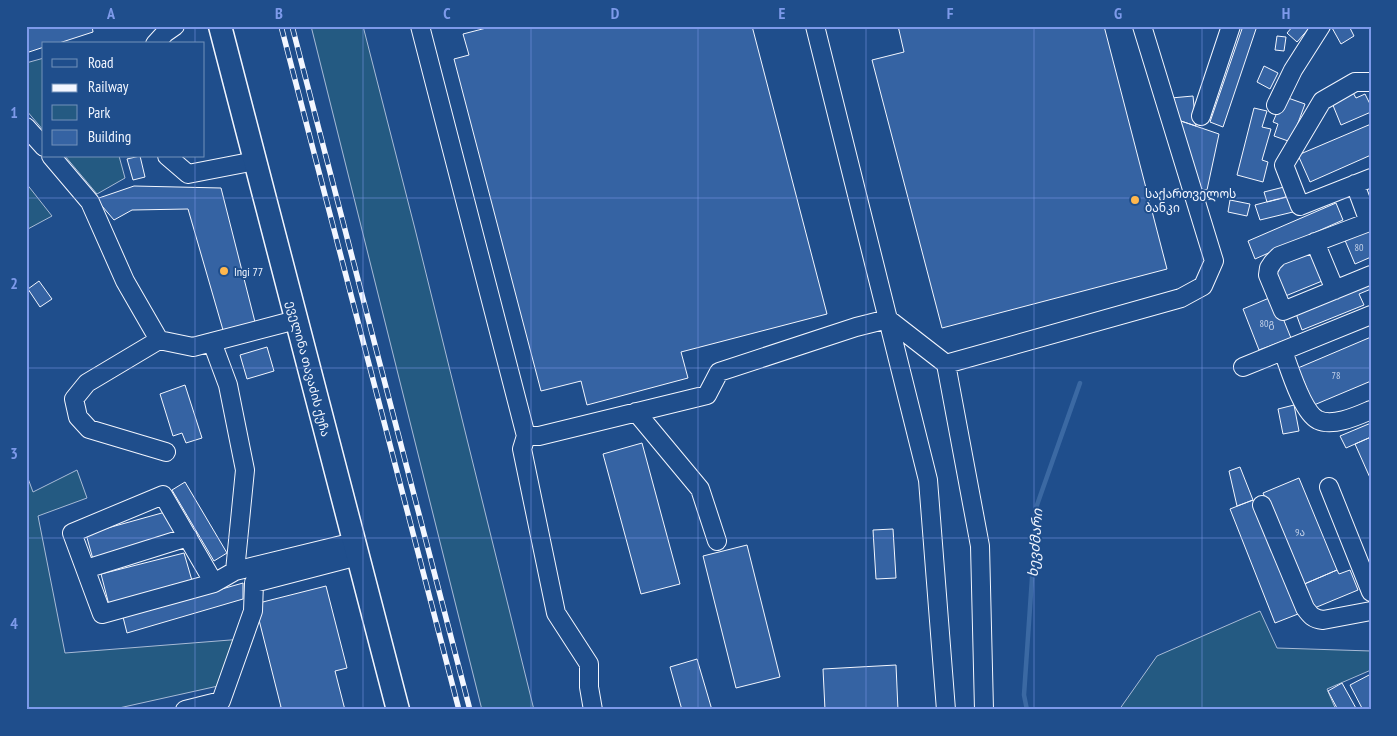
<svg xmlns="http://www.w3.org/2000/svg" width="1397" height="736" font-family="'PT Sans Narrow','Noto Sans Georgian',sans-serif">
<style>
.green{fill:#245a82;stroke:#a8bbd7}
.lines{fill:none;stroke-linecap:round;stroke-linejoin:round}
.stream{stroke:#3b69a3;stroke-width:4.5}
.building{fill:#3563a3;stroke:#f2f6ff}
.minor-casing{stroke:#f2f6ff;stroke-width:20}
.major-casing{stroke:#f2f6ff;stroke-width:25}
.minor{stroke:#1f4e8c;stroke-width:18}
.major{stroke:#1f4e8c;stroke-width:22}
.rail-casing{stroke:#f2f6ff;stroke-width:5.5}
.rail{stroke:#1f4e8c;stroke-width:4;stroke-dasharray:11;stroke-linecap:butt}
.grid{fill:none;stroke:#7d9aea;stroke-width:1;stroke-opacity:0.55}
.poi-dot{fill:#ffb74d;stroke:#1f4e8c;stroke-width:2}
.labels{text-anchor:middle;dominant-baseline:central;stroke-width:4;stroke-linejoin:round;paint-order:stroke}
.number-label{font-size:10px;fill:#c3d1e8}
.poi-label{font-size:12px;fill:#f2f6ff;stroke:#1f4e8c;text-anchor:start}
.street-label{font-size:12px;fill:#f2f6ff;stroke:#1f4e8c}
.water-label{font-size:14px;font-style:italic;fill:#f2f6ff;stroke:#1f4e8c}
.neatline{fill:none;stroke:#7d9aea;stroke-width:2}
.grid-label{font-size:16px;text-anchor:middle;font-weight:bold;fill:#7d9aea}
</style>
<rect width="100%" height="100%" fill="#1f4e8c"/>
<path class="green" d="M311,26H363L415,229L534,710H482Z
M44,58V131L26,110V63Z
M65,156H119L125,178L97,194Z
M26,183L52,216L26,230Z
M77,470L87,498L38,516L65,653L243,639L218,686L110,710H26V473L33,492Z
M1260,611L1277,648L1371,651V670L1327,689L1336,710H1119L1157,656Z"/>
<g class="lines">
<path class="stream" d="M1027,710L1024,695L1037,505L1080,383"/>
</g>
<path class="building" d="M26,26H92L93,32L56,44H44V47L26,53Z
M494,26H752L827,314L681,352L688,378L587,405L581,381L541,391L454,59L469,55L463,34Z
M898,26H1104L1167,269L942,328L872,60L904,52Z
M1243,26H1257L1223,127L1210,122Z
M1293,26H1311L1297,42L1287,33Z
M1331,26H1349L1354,36L1341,44Z
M1277,36L1286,37L1284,51L1275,50Z
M1264,66L1278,73L1270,89L1257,82Z
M1351,89L1356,98L1365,94L1371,106V112L1341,125L1330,98Z
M1193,96L1196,126L1175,119L1171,98Z
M1288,98L1305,104L1291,142L1274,136L1278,124L1273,122L1281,103Z
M1254,108L1267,111L1262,127L1271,129L1262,160L1268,162L1263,182L1237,175Z
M1175,119L1219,134L1207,190L1194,188Z
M1371,124V155L1310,182L1298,155Z
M140,156L145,177L133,180L127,159Z
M134,186L221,188L255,322L223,330L188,209L132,210L114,220L96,199Z
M1284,187L1287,197L1267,202L1264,192Z
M1293,195L1297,211L1260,220L1255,205Z
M1230,200L1250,204L1247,216L1228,212Z
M1336,203L1343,220L1255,259L1248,241Z
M1371,227V257L1355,264L1344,238Z
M1315,249L1327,279L1283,297L1273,273L1279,271L1277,264Z
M39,281L52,299L40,307L28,289Z
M1371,281V289L1359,294L1364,305L1302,330L1295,311Z
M1274,296L1291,338L1259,350L1243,309Z
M1371,337V381L1314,405L1298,368Z
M267,347L274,371L247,379L240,355Z
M185,385L202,438L186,443L182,433L173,436L160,394Z
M1294,405L1299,431L1283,434L1278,409Z
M1371,423V437L1346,448L1340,436Z
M1371,437V480L1355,444Z
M642,443L680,584L641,594L603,454Z
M1240,467L1253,500L1237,506L1229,471Z
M1299,478L1337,570L1302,585L1263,493Z
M185,482L227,553L214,561L172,490Z
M1253,500L1298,614L1275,623L1230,509Z
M169,511L177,540L94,563L86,534Z
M893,529L896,578L876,579L873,530Z
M747,545L780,677L736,688L703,556Z
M184,553L193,584L109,605L101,574Z
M1337,570L1339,574L1350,570L1358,590L1312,609L1302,585Z
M243,583V599L127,633L123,617Z
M326,586L347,668L335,671L345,710H270L281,707L255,604Z
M697,659L712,710H682L670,667Z
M896,665L898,710H825L823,669Z
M1371,674V710H1363L1350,685Z
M1342,683L1357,710H1338L1328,691Z"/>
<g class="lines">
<g class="minor-casing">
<path id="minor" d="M420,26L526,436L522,449L556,613L589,664V687L593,710
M815,26L928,480L946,710
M155,44L165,33L175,26
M1371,82H1355L1322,101L1284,165L1300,206L1371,178
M1276,105L1293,70L1321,26
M1201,116L1231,26
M26,127L44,147
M51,156L90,202L125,281L159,340
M167,156L188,174L255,161
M1355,184L1369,222L1279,256L1273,262L1269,268L1268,275L1283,311L1371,275
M1315,242L1335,290
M212,342L228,385L245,470L235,571
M1283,351C1289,367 1302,412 1318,420C1333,427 1357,416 1371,410
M1243,367L1371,315
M636,412L700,489L717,541
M526,436H539L707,395L719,372L856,327L888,319L946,364
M166,452L89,429L78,417L74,399L87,383L159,340L193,347L296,320
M1329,487L1371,592
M1262,505L1305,608C1310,615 1313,619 1323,620L1371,611
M86,569L188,537
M214,583L163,495L72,533L102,614L214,583L235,571L354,542
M185,710L221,701L253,611L254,583L358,556
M984,710L980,546L946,364L1181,298L1203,286L1214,261L1142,26"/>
</g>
<g class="major-casing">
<g id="major">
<path id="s1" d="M220,26L398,710"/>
</g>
</g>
<use href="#minor" class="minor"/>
<use href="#major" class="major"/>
<g class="rail-casing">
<path id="rail" d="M281,26L459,710
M292,26L470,710"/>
</g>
<use href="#rail" class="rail"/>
</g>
<path class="grid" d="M195,26V44M363,26V710M531,26V710M698,26V710M866,26V710M1034,26V710M1202,26V710M195,156V710M26,198H1371M26,368H1371M26,538H1371"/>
<g class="poi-dot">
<circle cx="1135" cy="200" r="5"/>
<circle cx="224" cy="271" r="5"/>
</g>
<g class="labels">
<g class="number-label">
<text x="1359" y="247">80</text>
<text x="1267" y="323">80გ</text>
<text x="1336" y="375">78</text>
<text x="1300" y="532">9ა</text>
</g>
<g class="poi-label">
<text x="1145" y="193">საქართველოს<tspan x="1145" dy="14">ბანკი</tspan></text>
<text x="234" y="271">Ingi 77</text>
</g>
<g class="street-label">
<text stroke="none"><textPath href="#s1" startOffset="354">ეველინა თავაძის ქუჩა</textPath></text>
</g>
<g class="water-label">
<text transform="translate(1035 543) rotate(-86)">ხევძმარი</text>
</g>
</g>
<rect width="1397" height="736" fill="none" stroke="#1f4e8c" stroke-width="55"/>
<rect x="42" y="42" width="162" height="115" fill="#1f4e8c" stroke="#7391ba"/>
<rect x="52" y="59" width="25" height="8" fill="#1f4e8c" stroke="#7391ba"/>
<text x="88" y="68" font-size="15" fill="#f2f6ff">Road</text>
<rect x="52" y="84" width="25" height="8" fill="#f2f6ff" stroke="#7391ba"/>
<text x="88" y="92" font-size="15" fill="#f2f6ff">Railway</text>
<rect x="52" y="105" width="25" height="15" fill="#245a82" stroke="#7391ba"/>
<text x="88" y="118" font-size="15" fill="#f2f6ff">Park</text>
<rect x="52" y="130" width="25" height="15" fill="#3563a3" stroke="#7391ba"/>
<text x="88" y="142" font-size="15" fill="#f2f6ff">Building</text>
<rect x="28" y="28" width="1342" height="680" class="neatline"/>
<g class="grid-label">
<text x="111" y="19">A</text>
<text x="279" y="19">B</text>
<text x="447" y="19">C</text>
<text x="615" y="19">D</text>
<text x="782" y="19">E</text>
<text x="950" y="19">F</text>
<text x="1118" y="19">G</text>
<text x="1286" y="19">H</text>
<text x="14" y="118">1</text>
<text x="14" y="289">2</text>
<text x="14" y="459">3</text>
<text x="14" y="629">4</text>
</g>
</svg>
